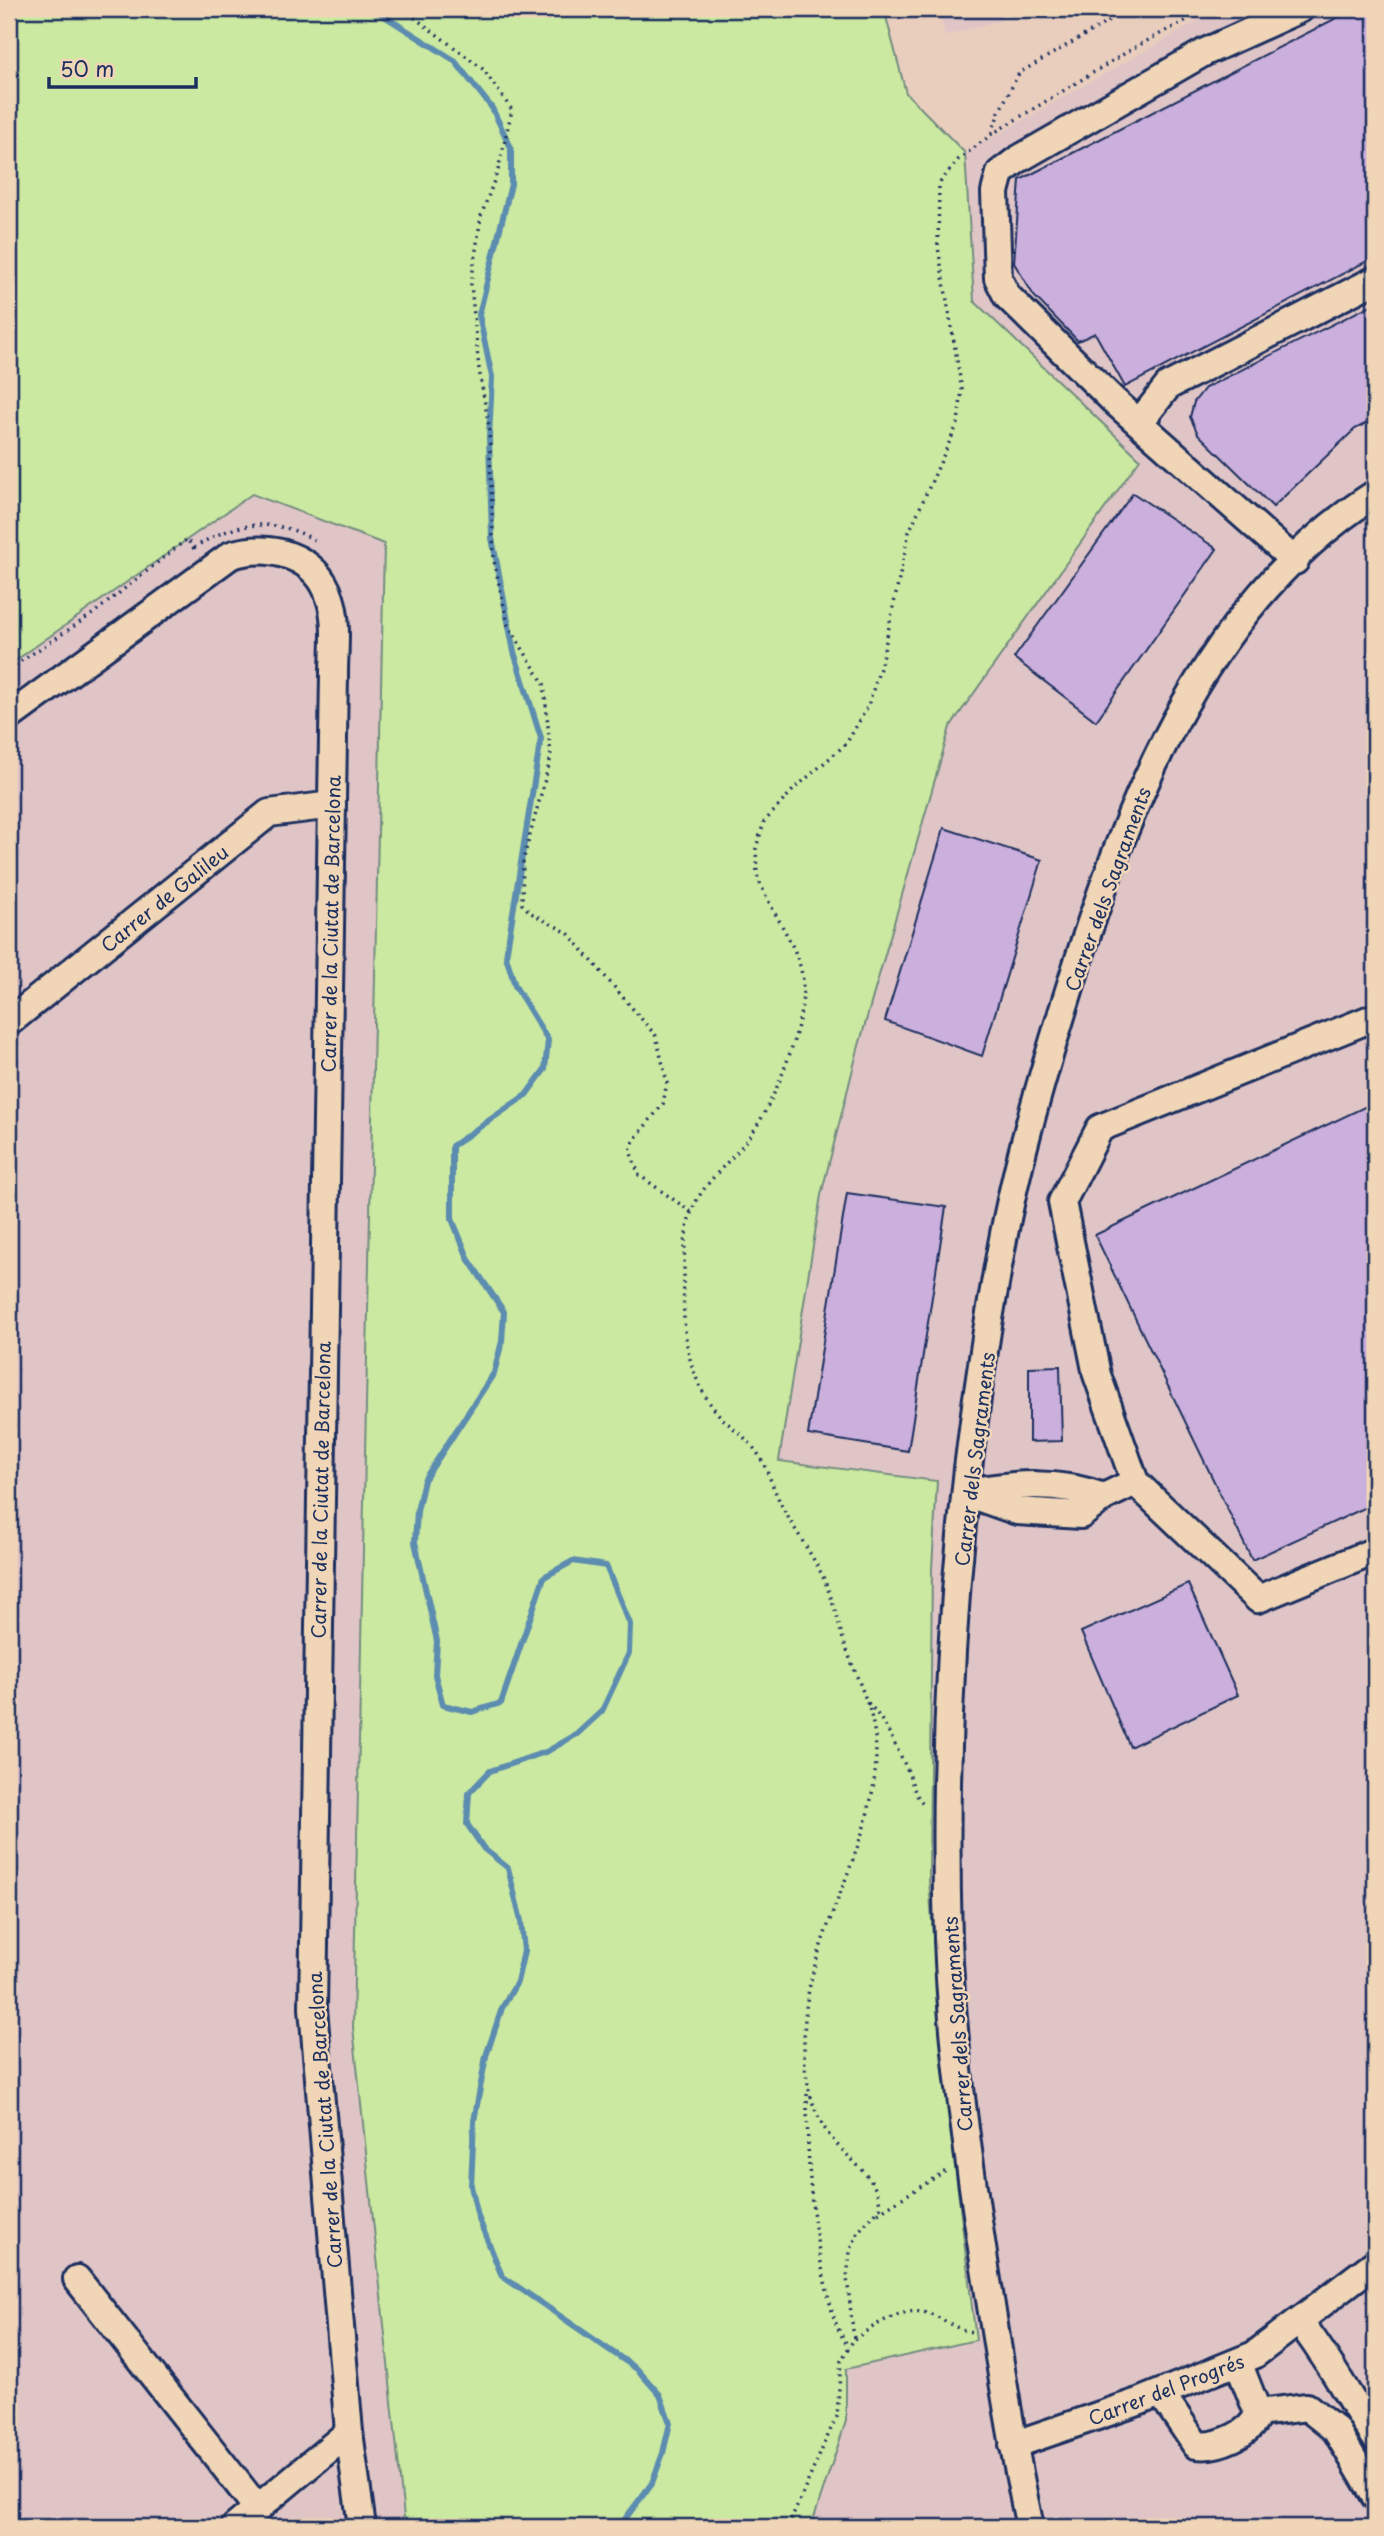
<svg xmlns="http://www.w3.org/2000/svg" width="1384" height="2536" font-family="'Playpen Sans',sans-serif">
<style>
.built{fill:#e0c5c7}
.green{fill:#cbe9a0;stroke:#738c7f;stroke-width:2}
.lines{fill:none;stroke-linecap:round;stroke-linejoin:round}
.stream{stroke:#5b8cb0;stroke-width:6}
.building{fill:#cbafdc;stroke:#1b2f5e;stroke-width:2}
.minor-casing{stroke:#1b2f5e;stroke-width:32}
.path{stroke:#1b2f5e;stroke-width:3.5;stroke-dasharray:2 5;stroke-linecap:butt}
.minor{stroke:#f0d6b7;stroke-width:26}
.labels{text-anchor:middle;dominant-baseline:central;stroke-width:5;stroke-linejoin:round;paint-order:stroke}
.street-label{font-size:19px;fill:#1b2f5e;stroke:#f0d6b7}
</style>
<rect width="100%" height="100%" fill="#e9cebe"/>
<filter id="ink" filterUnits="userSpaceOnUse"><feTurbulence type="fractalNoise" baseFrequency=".0143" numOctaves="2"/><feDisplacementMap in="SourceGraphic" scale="14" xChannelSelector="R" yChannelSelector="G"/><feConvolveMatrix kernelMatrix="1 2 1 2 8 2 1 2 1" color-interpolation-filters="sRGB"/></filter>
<g filter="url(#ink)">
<path class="built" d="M938,9H1020L1022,14L945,36Z
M1219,9H1375V2527H811L846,2421V2369L975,2340L943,2065L929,1881L932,1569L937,1481L779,1462L821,1195L858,1049L950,727L1140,460L974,301L965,153Z
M252,494L384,544L353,2027L405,2527H9V665Z"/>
<path class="green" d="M9,9H884L906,93L965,153L974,301L1140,459L950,727L858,1049L821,1195L779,1461L937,1481L932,1569L929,1881L943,2065L976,2340L846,2369V2421L811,2527H405L353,2027L384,544L252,494L9,665Z"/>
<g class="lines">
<path class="stream" d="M373,9L454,60L492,108L511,148V184L479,315L492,377L489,438L492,538L514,652L541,738L506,956L515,986L548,1040L545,1069L526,1095L452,1146V1219L469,1260L504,1312L502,1341L494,1373L424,1480L417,1511L415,1542L437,1641L435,1675L443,1705L472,1712L501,1703L544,1577L573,1561L606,1566L630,1624L629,1653L602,1711L577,1734L548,1751L490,1771L469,1793L467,1824L484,1849L508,1868L521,1921L524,1951L517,1982L502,2008L486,2056L474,2121L471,2186L478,2217L502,2276L637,2369L660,2395L670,2423L663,2453L652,2483L619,2527"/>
</g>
<path class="building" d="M1354,9H1375V257L1125,387L1095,333L1078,341L1034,296L1014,263L1020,180Z
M1375,303V419L1355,429L1273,507L1198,434L1190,417L1194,402L1205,388Z
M1133,493L1217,549L1096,721L1014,658Z
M944,828L1042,860L982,1056L885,1021Z
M1375,1102V1503L1252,1560L1095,1235Z
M847,1193L946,1207L908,1451L808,1435Z
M1060,1366L1062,1441L1029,1442V1367Z
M1188,1584L1238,1695L1130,1747L1081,1632Z"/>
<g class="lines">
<g class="minor-casing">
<path id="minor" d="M1139,423L1168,386L1375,280
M1295,561L1113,400L1007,296L998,278L995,192L1000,173L1017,160L1205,52L1300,9
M9,717L231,555C269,543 317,555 330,598C338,621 334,650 334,674L313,2008L349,2432L362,2527
M1375,1017L1100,1128L1062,1202L1097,1375L1135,1482L1258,1599L1375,1551
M9,1022L269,813L332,805
M967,1492C1016,1484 1057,1480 1104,1497
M966,1493L1017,1511L1081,1515L1104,1497L1135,1482
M77,2279L258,2509
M1299,2321C1328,2357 1349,2399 1375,2437
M1161,2393L1196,2445C1216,2448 1253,2434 1258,2413L1238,2362
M1258,2413L1307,2407L1336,2430L1375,2496
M1013,2445L1138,2402L1254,2355L1375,2263
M235,2527L349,2432
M1030,2527C1011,2439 998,2350 984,2261C968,2155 952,2046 948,1939C941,1710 959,1476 1001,1250C1018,1155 1047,1060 1076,968C1133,790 1210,599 1375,494"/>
</g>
<path class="path" d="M403,9L483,69L512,110L498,170L481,216L471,284L479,369L489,427L494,561L508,625L544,684L551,757L523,861L522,904L531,913L568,933L656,1036L667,1082L663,1104L634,1140L630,1151L639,1175L691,1212
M992,133L999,112L1019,73L1130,9
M194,548C232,522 275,516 316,541
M9,669L94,613L187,539L194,549
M868,1703C887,1723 895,1745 907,1769C913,1782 913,1794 924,1804
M807,2094C807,2158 811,2219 825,2282C831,2307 834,2327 849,2347
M878,2213L949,2169
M854,2339C878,2324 905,2303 933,2315C947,2321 957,2330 973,2332
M788,2527L837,2415L841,2361L854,2339L847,2278L850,2252L858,2232L880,2208C880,2177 843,2156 827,2132C805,2099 802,2058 805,2019C812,1915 901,1811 869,1708C861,1685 851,1663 843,1639C837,1618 832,1597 823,1577C810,1550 792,1527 779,1500C772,1485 767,1468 758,1454C748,1438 734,1430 722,1418C686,1380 682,1330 684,1281C684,1259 684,1227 693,1208C704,1182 730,1162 747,1140C773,1108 810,1016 802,975C797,943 768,908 757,875L756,848L764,822L794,789L846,744L868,706L881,665L909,532L958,423L962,390L938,247L939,184L958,160L992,134L1137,46L1208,9"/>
<use href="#minor" class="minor"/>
</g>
</g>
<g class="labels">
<g class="street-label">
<text transform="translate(1107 889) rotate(-70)">Carrer dels Sagraments</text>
<text transform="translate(164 898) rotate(-39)">Carrer de Galileu</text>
<text transform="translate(330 924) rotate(-89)">Carrer de la Ciutat de Barcelona</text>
<text transform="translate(974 1459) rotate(-83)">Carrer dels Sagraments</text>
<text transform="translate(320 1490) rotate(-89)">Carrer de la Ciutat de Barcelona</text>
<text transform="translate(957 2024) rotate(-94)">Carrer dels Sagraments</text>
<text transform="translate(324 2120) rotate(-94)">Carrer de la Ciutat de Barcelona</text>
<text transform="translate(1166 2389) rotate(-21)">Carrer del Progrés</text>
</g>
</g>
<rect width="1384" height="2536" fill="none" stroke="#f0d6b7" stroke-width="35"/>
<rect x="18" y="18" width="1349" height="2501" fill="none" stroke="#1b2f5e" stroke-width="2.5" filter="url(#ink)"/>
<path d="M49 77v10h147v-10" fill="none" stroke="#1b2f5e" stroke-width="3.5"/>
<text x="60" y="77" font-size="21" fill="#1b2f5e" stroke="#f0d6b7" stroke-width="5" paint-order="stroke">50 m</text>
</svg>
